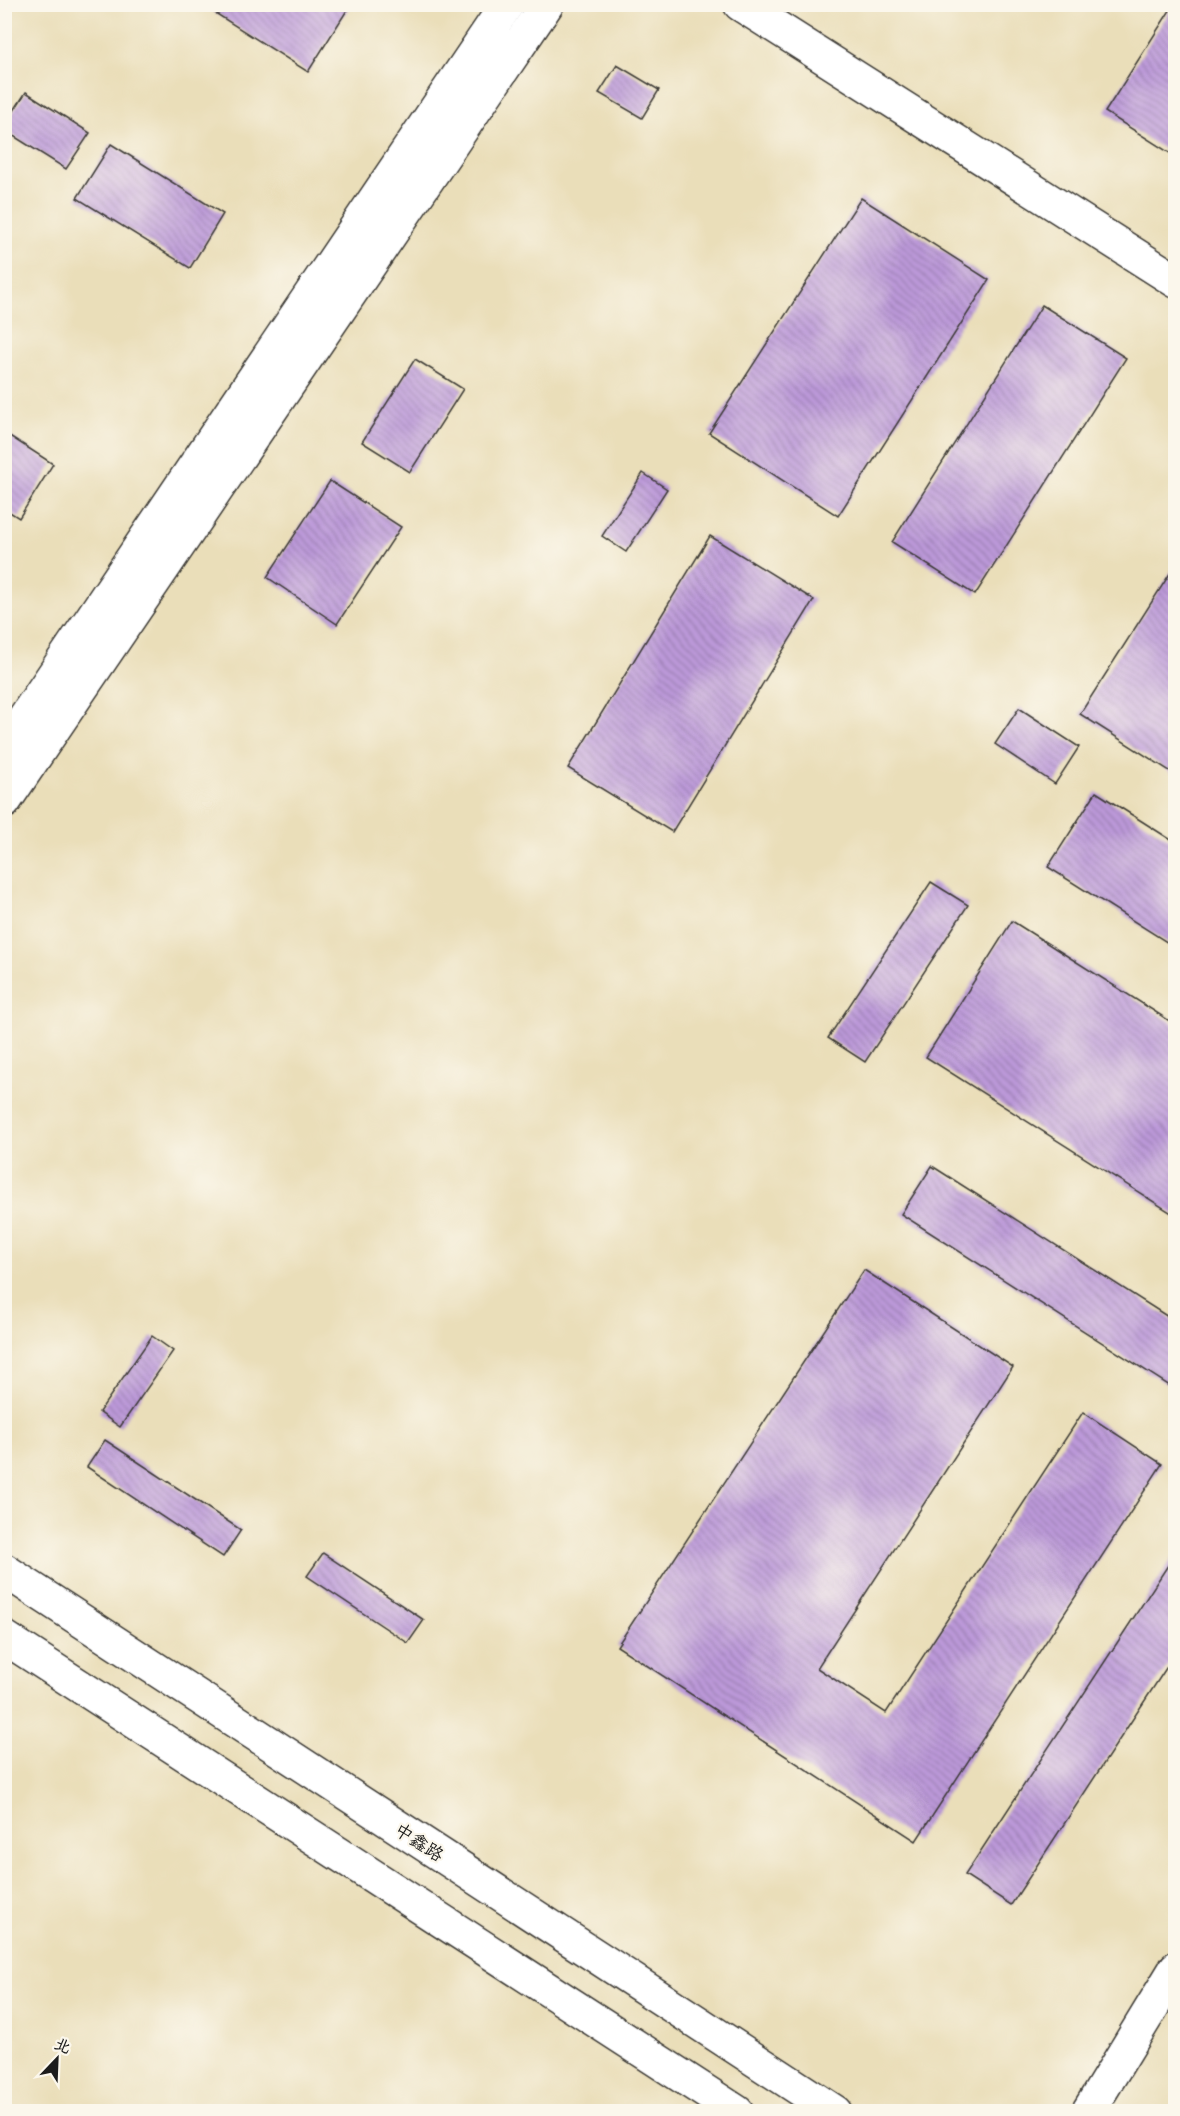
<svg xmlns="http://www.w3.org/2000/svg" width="1180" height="2116" font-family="'Playpen Sans','LXGW WenKai TC',sans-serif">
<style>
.building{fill:url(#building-back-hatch)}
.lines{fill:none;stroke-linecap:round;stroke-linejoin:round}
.secondary-casing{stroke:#3b3934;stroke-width:36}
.secondary{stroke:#fff;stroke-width:33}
.labels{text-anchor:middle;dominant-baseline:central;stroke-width:4.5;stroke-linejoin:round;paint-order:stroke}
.street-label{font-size:18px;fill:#1c1c1c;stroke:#fbf7ec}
</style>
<defs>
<pattern id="building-back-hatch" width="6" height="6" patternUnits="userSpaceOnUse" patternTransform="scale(1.5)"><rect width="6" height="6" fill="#bc99d9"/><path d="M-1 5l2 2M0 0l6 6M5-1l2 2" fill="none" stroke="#987caf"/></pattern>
</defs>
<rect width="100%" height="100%" fill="#fbf7ec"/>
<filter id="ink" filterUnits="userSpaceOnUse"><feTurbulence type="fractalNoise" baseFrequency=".0167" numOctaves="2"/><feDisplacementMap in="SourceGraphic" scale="12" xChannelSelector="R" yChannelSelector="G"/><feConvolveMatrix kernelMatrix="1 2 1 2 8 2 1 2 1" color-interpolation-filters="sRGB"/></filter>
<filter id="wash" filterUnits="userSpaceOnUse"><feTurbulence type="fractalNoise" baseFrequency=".008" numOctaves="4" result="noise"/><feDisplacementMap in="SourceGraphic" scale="24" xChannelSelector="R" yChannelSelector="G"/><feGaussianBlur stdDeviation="1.35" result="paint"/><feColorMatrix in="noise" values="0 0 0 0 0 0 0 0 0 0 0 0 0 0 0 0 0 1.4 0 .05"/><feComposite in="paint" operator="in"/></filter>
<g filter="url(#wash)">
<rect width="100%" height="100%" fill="#eadeb9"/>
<g id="blocks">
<path class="building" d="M201,4H351L308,72Z
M1174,4H1176V157L1105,112Z
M617,65L659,90L642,118L599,93Z
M26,92L90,133L66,169L4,130V126Z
M111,144L223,214L190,268L77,198Z
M861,198L989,280L838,516L709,433Z
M1042,305L1126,358L975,595L892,542Z
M415,359L463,389L410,472L362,442Z
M5,433L53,464L19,518L5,509Z
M643,473L667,489L626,552L602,536Z
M330,481L401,527L337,624L267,577Z
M710,536L814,600L672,832L568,768Z
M1176,564V775L1080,714Z
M1019,708L1079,747L1055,784L995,744Z
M1096,792L1176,843V948L1048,867Z
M931,882L968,905L865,1062L828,1038Z
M1012,921L1176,1025V1216L926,1057Z
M932,1166L1176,1322V1390L901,1214Z
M864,1270L1013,1367L817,1668L886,1713L1083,1412L1162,1464L916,1841L617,1646Z
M152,1336L173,1351L120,1427L99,1412Z
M105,1440L241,1530L223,1557L87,1467Z
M323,1553L424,1620L408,1643L307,1576Z
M1176,1553V1653L1011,1905L965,1875Z"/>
</g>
</g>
<g filter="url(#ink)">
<use href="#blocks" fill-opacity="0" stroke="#3b3934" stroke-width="1.5"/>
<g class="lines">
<g class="secondary-casing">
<path id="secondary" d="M740,4L1176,281
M4,748L507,4
M4,802L547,4
M4,1570L835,2112
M4,1637L737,2112
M1088,2112L1176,1968"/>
</g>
<use href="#secondary" class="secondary"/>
</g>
</g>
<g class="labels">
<g class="street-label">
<text transform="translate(420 1841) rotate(33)">中鑫路</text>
</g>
</g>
<rect width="1180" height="2116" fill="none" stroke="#fbf7ec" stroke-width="24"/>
<g transform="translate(57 2059) rotate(23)" stroke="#fbf7ec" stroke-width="4.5" paint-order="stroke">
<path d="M0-4.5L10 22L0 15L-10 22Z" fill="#1c1c1c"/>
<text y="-9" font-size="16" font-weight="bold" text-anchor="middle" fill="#1c1c1c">北</text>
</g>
</svg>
